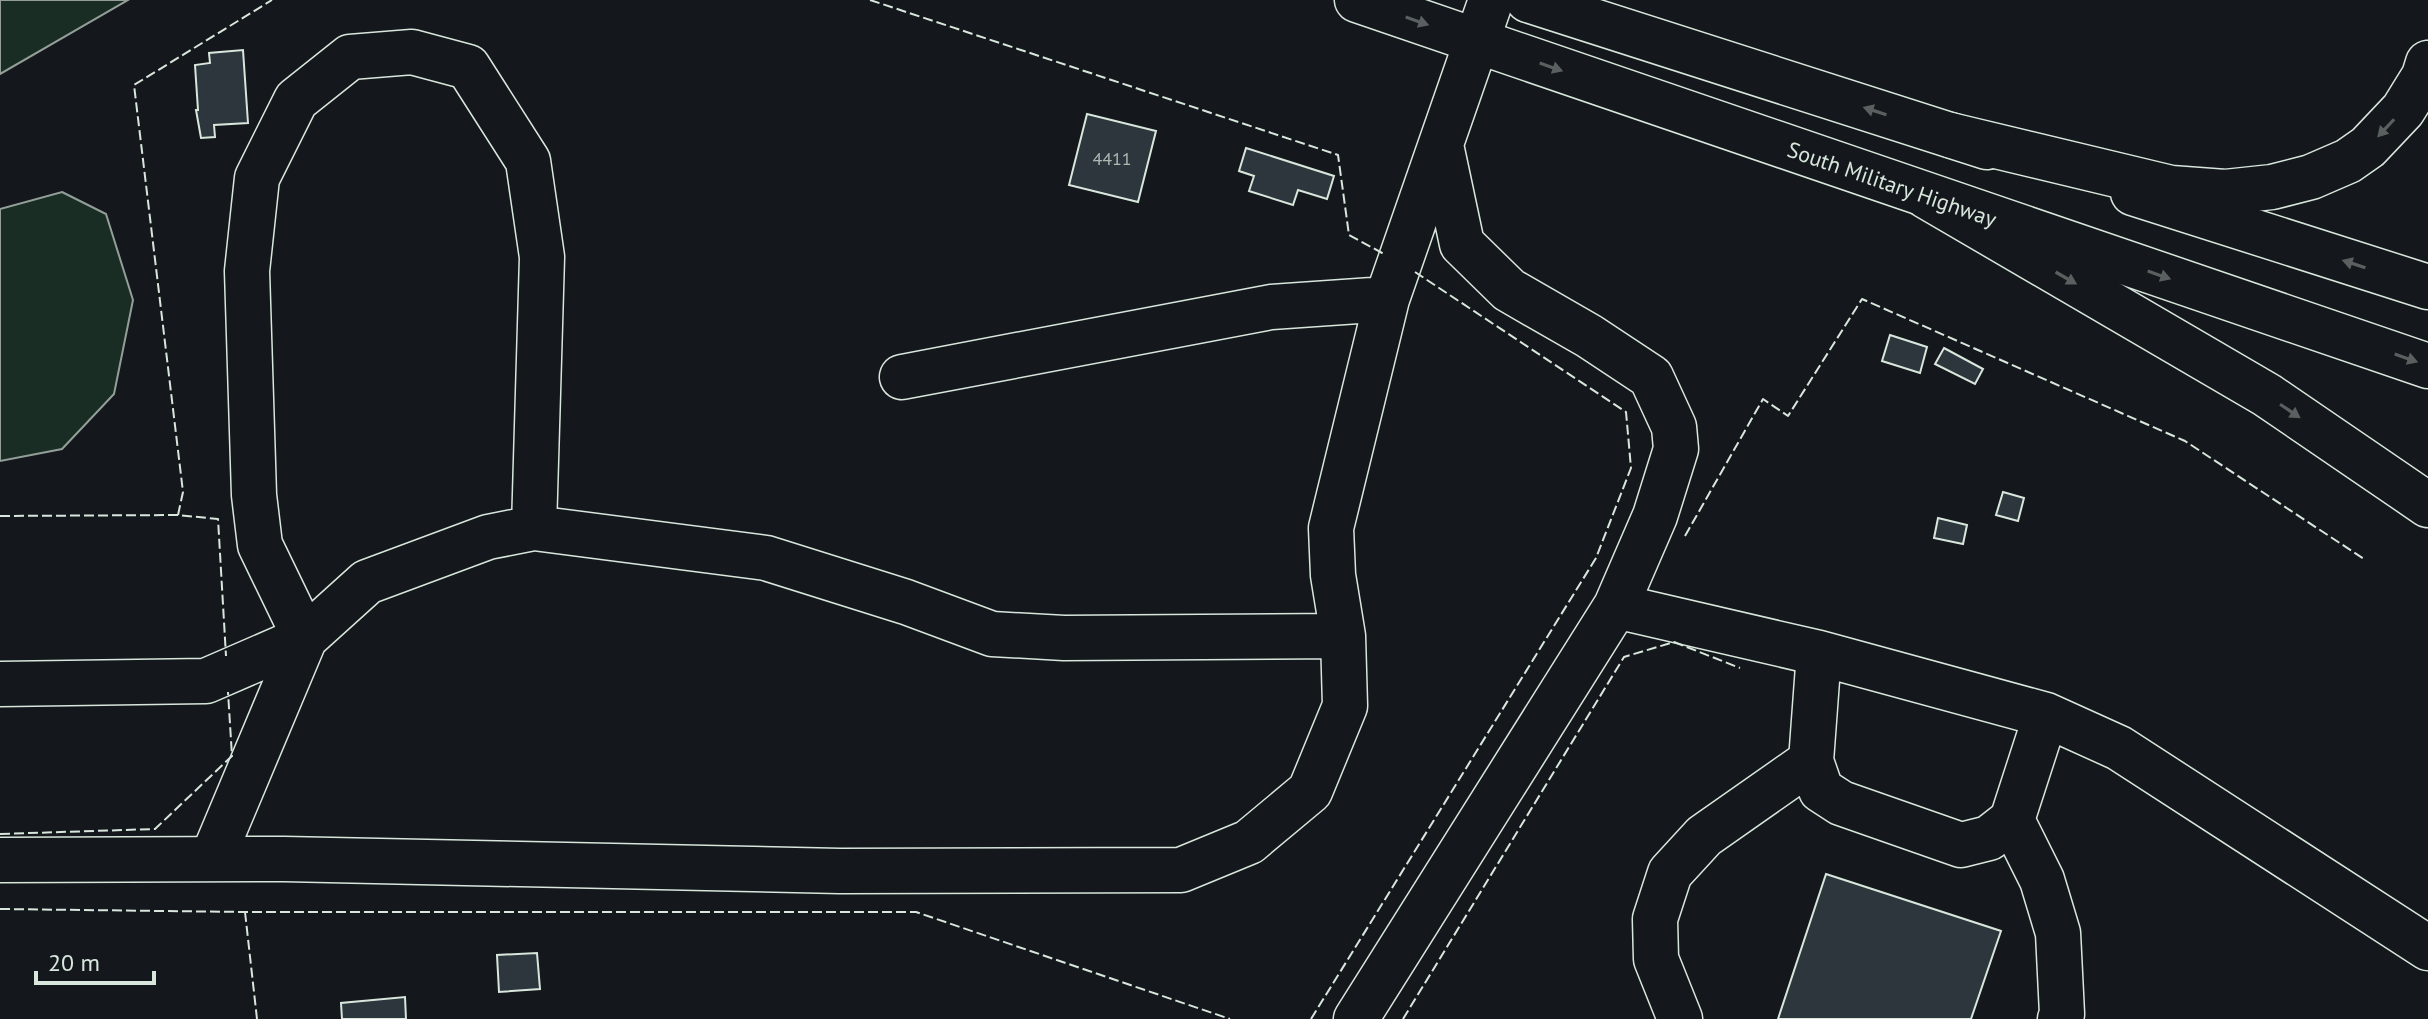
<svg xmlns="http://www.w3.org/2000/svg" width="2428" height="1019" font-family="'PT Sans',sans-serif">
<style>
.green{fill:#1a2d24;stroke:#939e99;stroke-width:2}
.building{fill:#2c363c;stroke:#d8e6dc;stroke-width:2}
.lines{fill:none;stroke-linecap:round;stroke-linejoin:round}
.minor-casing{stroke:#d8e6dc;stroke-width:47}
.major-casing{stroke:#d8e6dc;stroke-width:47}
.highway-casing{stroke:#d8e6dc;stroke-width:47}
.minor{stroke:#14181c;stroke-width:44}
.major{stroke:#14181c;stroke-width:44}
.highway{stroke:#14181c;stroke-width:44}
.fence{stroke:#d8e6dc;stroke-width:2;stroke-dasharray:10 4;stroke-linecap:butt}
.oneway{fill:#59605f}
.labels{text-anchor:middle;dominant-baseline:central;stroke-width:6;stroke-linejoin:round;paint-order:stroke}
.number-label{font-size:18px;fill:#adbab4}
.street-label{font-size:22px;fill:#d8e6dc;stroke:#14181c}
</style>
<rect width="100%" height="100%" fill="#14181c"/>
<path class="green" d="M0,0H128L0,74Z
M62,192L106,214L133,300L114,394L62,449L0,461V209Z"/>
<path class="building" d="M243,50L248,123L214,125L215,137L201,138L196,110H198L195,65L210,63L209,53Z
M1087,114L1156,131L1138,202L1069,185Z
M1246,148L1334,176L1327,199L1298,190L1293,205L1249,191L1254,176L1239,171Z
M1890,335L1927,347L1920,373L1882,361Z
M1944,348L1983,369L1975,384L1935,364Z
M2003,492L2024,498L2018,521L1996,515Z
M1938,518L1967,525L1963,544L1934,538Z
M1826,874L2001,931L1971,1019H1778Z
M537,953L540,989L499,992L497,955Z
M405,997L406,1019H342L341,1003Z"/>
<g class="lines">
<g class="minor-casing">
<path id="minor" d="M902,377L1271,307L1387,299
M1616,606L1819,653L2046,715L2119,748L2428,948
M1819,653L1811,761L1821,790L1841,803L1961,845L1989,838L2012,820L2046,715
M0,684L206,681L305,638L260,545L254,495L247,271L257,178L296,100L350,57L412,52L468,67L528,161L542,257L534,528
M2012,820L2042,880L2058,933L2062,1014L2060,1019
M212,859L305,638L367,582L488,537L534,528L766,558L906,602L992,634L1064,638L1343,636
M0,860L284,859L840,871L1181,870L1249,842L1310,791L1345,706L1343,636L1333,575L1331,528L1387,299L1491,0
M1356,1019L1616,606L1655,516L1676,449L1674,427L1651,377L1589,336L1509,290L1462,244L1441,145
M1680,1019L1656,959L1655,919L1670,873L1704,836L1811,761"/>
</g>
<g class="major-casing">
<path id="major" d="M1357,0L2428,366
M1528,0L1987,147
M2133,193L2428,287"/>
</g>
<g class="highway-casing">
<path id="highway" d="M1950,135L2171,188L2225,192L2272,187L2311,177L2348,161L2368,147L2403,110L2424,76L2428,63
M1926,196L2267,395L2428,505"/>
</g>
<use href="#minor" class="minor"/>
<use href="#major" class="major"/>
<use href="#highway" class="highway"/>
<path class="fence" d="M870,0L1338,155L1349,235L1384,254
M178,515L183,492L134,85L272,0
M0,516L178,515L218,519L226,656
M1685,536L1763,399L1788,416L1862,299L2185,441L2364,559
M0,834L155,829L232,756L228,692
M0,909L245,912H916L1230,1019
M245,912L257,1019
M1311,1019L1596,558L1631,468L1626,412L1415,272
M1403,1019L1624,657L1674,642L1740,668"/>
</g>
<defs><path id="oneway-solid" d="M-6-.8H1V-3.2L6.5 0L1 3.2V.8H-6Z" transform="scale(2)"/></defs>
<g class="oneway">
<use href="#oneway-solid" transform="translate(1417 21) rotate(19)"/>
<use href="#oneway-solid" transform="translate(1551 67) rotate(19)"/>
<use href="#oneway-solid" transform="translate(1875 111) rotate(-162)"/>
<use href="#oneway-solid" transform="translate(2386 128) rotate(133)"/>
<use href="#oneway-solid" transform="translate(2354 264) rotate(-162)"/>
<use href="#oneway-solid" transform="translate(2159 275) rotate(19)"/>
<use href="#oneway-solid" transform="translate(2066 278) rotate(30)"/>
<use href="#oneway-solid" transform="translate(2406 358) rotate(19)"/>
<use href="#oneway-solid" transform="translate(2290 411) rotate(34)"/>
</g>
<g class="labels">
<g class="number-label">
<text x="1112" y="158">4411</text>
</g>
<g class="street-label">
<text transform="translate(1892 184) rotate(19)">South Military Highway</text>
</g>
</g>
<path d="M36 971v12h118v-12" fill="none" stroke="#d8e6dc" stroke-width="4"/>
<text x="48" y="971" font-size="24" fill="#d8e6dc" stroke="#14181c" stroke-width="6" paint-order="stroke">20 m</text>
</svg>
